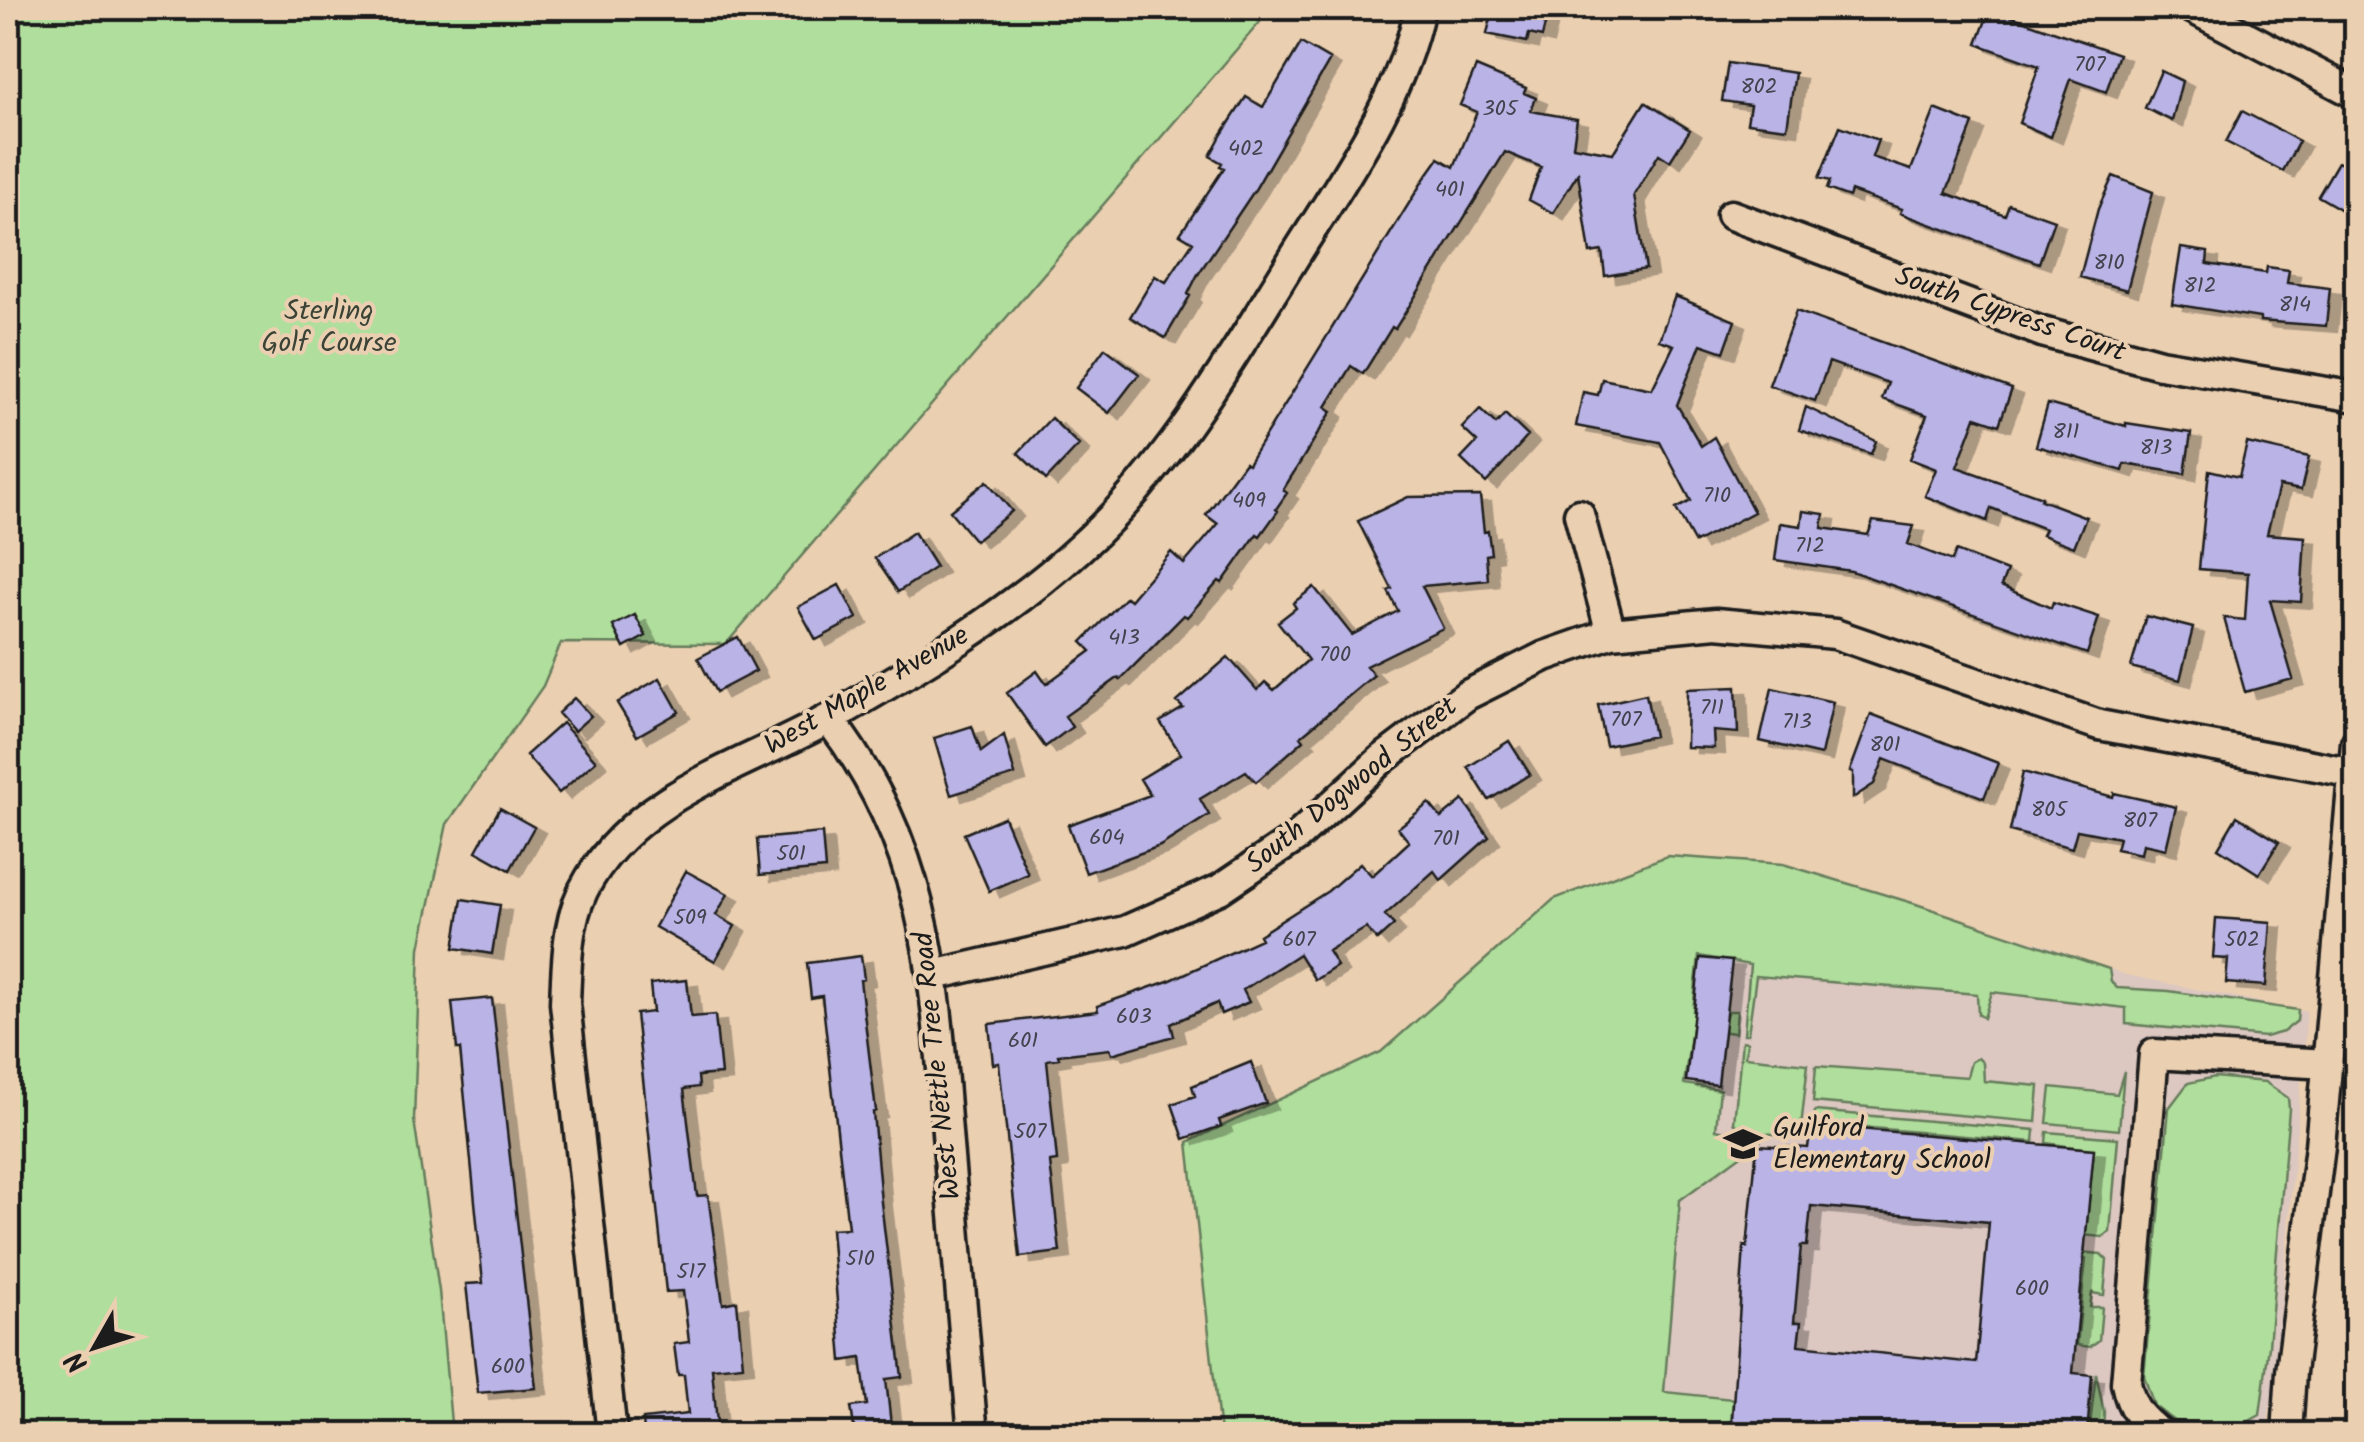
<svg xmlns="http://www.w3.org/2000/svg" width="2364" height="1442" font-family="Kalam,sans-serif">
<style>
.built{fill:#dcc7c1}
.green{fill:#b0de9c;stroke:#667d5c;stroke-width:2.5}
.building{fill:#bab3e5;stroke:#1c1c1c;stroke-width:2.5;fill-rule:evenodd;filter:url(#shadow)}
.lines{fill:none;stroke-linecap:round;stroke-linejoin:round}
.minor-casing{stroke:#1c1c1c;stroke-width:35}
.minor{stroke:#eacfb1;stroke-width:28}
.labels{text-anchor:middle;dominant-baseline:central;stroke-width:8;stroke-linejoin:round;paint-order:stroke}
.number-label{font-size:22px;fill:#44424e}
.park-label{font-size:28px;fill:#3a4336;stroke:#eacfb1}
.street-label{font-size:28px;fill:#1c1c1c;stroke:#eacfb1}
.poi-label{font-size:28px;fill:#1c1c1c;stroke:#eacfb1;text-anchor:start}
</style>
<defs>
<filter id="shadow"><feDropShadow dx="11" dy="6" stdDeviation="0" flood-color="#0004"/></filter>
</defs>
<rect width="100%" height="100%" fill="#eacfb1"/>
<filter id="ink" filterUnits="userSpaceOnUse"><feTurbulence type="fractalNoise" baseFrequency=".01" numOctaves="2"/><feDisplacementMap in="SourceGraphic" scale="20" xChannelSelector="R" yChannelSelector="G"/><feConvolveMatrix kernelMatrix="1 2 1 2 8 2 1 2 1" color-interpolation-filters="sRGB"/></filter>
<g filter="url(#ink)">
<path class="built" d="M1667,856L1783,864L2045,945L2126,975L2307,1012L2275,1378L2266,1434H1220L1188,1142L1381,1052L1554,899Z"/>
<path class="green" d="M8,8H1239L1260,22L726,644L561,643L543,686L447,824L420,948L414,1120L439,1291L452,1434H8Z
M1667,856L1783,864L1916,904L2109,969L2111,982L2117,988L2169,991L2298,1010L2297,1021L2283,1032L2265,1037L2126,1024V1008L1992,992L1984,1018L1978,1014L1977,994L1756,976L1748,1034H1744L1750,965L1699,956L1693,1011L1726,1015L1727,1011H1737L1735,1033L1692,1028L1684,1084L1720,1089L1716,1129L1725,1131L1736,1140L1759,1142L1680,1200L1664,1392L1733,1399L1730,1434H1220L1188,1142L1381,1052L1554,899Z
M1742,1041L1747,1042L1745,1057L1808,1064L1800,1136L1746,1132L1734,1123Z
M1978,1058L1983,1063L1984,1081L2039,1086L2036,1122L1813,1102L1816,1066L1967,1077L1971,1062Z
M2124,1071L2119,1130L2047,1123L2051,1087L2117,1094Z
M2215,1077L2265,1082L2288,1098L2289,1109L2269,1346L2260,1415L2237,1428L2175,1421L2154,1406L2144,1376L2169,1108L2188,1083Z
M1815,1111L2035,1130L2034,1142L1814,1123Z
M2047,1132L2118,1138L2110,1232L2103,1237L2081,1235L2086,1231L2094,1150L2046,1143Z
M2056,1250L2101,1254L2107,1260L2104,1295L2092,1293L2090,1307H2102L2099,1340L2090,1347L2077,1345L2086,1259L2056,1256Z
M2096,1373L2104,1412L2103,1434H2089Z"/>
<path class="building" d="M1493,8H1549L1542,37L1529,34L1527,42L1487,34Z
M1990,9L2119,54L2106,92L2071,79L2051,137L2019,123L2039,66L1977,44Z
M1301,43L1330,60L1256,188L1197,276L1188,294L1190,296L1165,338L1130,317L1155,276L1166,282L1193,242L1180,234L1224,168L1220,166L1222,163L1210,156L1222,134L1246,97L1263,107Z
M1728,63L1795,73L1787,128L1747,123L1750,105L1722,101Z
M1476,67L1526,88L1524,93L1536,98L1531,111L1577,119L1573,146L1613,153L1645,102L1690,130L1670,161L1659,154L1634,195L1646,269L1605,276L1602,251L1590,253L1578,173L1553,213L1529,200L1541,167L1505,152L1395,329L1392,327L1363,374L1351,366L1326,407L1332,411L1283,490L1287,493L1276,509L1278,511L1260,536L1257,534L1222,583L1219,581L1187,617L1184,615L1120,680L1118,678L1065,716L1072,727L1045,747L1007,693L1037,671L1046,684L1091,651L1082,642L1126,597L1130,600L1171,552L1184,564L1218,524L1206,515L1245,462L1248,464L1424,179L1439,158L1454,167L1477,112L1460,105Z
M2161,71L2182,81L2172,121L2145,108Z
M1935,109L1973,124L1946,193L2005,215L2009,204L2054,220L2039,263L1910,217L1900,213L1902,209L1851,191L1849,197L1827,189L1830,181L1819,178L1840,126L1878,140L1872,157L1911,170Z
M2242,111L2299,141L2283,171L2226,142Z
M2338,162L2356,172V218L2318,196Z
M2113,176L2153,192L2127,290L2080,277L2098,209Z
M2181,248L2208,252L2207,264L2266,273L2267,267L2289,270L2287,283L2330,288L2326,326L2260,321V318L2172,304Z
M1675,296L1735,321L1724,352L1701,344L1677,405L1701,446L1714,437L1754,512L1695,543L1676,509L1691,501L1660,442L1576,426L1583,392L1598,395L1602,379L1652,389L1674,345L1659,340Z
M1796,311L2012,389L1999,425L1976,417L1957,467L2042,497L2041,500L2086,517L2074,547L2042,535L2045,529L1991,508L1987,521L1925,496L1936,469L1910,459L1927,415L1882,399L1888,383L1829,362L1815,401L1769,385Z
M1105,348L1139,374L1109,413L1076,388Z
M2048,404L2126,426V423L2191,433L2185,474L2125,464L2123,471L2036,446Z
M1806,407L1876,441L1871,454L1799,430Z
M1480,409L1496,424L1505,414L1528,436L1486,483L1461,459L1477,442L1462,428Z
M1051,418L1079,445L1046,480L1018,453Z
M2247,443L2309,457L2301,490L2279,486L2267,534L2305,537L2301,602L2270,600L2293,679L2245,692L2224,618L2245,620L2248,573L2199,569L2209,470L2239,477Z
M987,481L1012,511L975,541L950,511Z
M1480,496L1484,532L1488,531L1491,554L1486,555L1488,580L1422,586L1443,628L1366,666L1374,675L1301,736L1304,740L1256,782L1246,771L1200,799L1209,815L1160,846L1086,873L1068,825L1150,795L1140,779L1181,754L1160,722L1183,708L1177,702L1228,657L1257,690L1265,682L1274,690L1308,660L1278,622L1296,608L1293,603L1314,587L1352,635L1398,611L1388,591L1392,589L1358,521L1408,497Z
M1803,511L1824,514L1822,528L1868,535L1873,521L1914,526L1908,544L1952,561L1956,551L2007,571L2001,586L2051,608L2053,602L2099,617L2087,654L1851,571L1775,560L1780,523L1801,526Z
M914,532L936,567L898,592L875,558Z
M839,585L857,618L816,640L798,607Z
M635,615L646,636L624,648L613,626Z
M2146,616L2193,628L2180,680L2131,667Z
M738,637L756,671L716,692L698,658Z
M660,678L679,712L637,736L617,703Z
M1736,687L1738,733L1713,731L1714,748L1686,747L1687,689Z
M1772,688L1833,702L1821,755L1760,741Z
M1646,694L1654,736L1606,746L1598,705Z
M574,698L591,716L574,731L558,713Z
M1871,714L1998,763L1984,798L1884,759L1874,784L1853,798V772L1850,771Z
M562,723L596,761L559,793L526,755Z
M972,726L981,752L1004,735L1015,775L951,795L934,738Z
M1509,741L1530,774L1489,800L1468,767Z
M2023,772L2113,797L2114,793L2176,807L2166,849L2143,844L2141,854L2116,849L2119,838L2077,830L2072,848L2010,831Z
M1463,800L1489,837L1441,880L1434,871L1385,915L1394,925L1377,940L1366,928L1328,951L1337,966L1315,980L1299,954L1243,990L1249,1002L1221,1014L1217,1003L1171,1024L1174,1036L1112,1054L1110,1049L1058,1055L1059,1058L1047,1060L1057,1161L1050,1162L1060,1252L1020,1257L999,1063L993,1064L989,1024L1098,1011L1097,1006L1171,980L1261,939L1259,935L1328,891L1360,863L1372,876L1409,842L1398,828L1429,803L1441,818Z
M500,808L534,827L510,870L476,851Z
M2237,816L2279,842L2259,874L2218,848Z
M1004,817L1028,874L989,891L964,834Z
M822,833L825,869L760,875L757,839Z
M686,871L728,894L716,915L735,926L715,961L655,927Z
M462,899L500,905L492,954L454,948Z
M2216,918L2271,922L2266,986L2226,983L2228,959L2213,958Z
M861,956L864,979L860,980L876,1111L873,1112L881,1202L902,1377L886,1379L892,1434H855L851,1407L867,1405L861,1358L842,1361L831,1229L848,1228L822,996L811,998L807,963Z
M1700,958L1732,961L1718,1085L1686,1081Z
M687,980L691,1017L715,1015L721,1074L698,1076L699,1087L684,1089L697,1196L708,1195L723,1304L737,1301L743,1365L712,1368L718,1434H644L643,1419L688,1414L684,1375H678L674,1344L689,1342L683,1291L666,1292L636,1014L653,1012L650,984Z
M492,998L536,1388L478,1393L466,1284L483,1283L460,1049H457L452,1002Z
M1251,1062L1266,1103L1219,1120L1221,1126L1184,1139L1172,1104L1195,1096L1192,1086Z
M1811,1125L2094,1149L2073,1373L2092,1375L2087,1434H1731L1744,1246L1747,1247L1757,1145L1808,1148ZM1811,1206L1989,1222L1976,1363L1798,1345L1801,1322H1794L1801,1246H1807Z"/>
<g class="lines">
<g class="minor-casing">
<path id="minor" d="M2192,8L2356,94
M1731,215L2042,332L2160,364L2356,397
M1579,514L1611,633
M829,719C932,855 935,983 948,1145C956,1242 964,1338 973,1434
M934,975L1125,931L1220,889L1297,837L1381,760L1467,695L1545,656L1611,633L1716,623L1835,634L2099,725L2354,773
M612,1434L565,1003C567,960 566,916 590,878C643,791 748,765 832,717C916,669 1010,613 1081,547C1171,466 1232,357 1295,256C1345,176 1400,101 1420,8
M2161,1434C2140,1419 2131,1408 2126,1383L2154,1054L2328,1064
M2287,1434L2291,1372L2320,1146L2356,743"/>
</g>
<use href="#minor" class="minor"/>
</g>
</g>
<defs>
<g id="school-bare" transform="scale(3)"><path d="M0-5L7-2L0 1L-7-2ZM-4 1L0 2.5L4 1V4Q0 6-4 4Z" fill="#1c1c1c" stroke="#eacfb1" stroke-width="2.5" paint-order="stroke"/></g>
</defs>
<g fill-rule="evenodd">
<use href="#school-bare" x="1743" y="1144"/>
</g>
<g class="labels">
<g class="number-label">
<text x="2090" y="65">707</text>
<text x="1759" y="87">802</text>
<text x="1500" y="109">305</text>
<text x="1246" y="149">402</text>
<text x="1450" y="190">401</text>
<text x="2109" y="263">810</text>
<text x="2200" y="286">812</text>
<text x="2295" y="305">814</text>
<text x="2066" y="432">811</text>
<text x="2156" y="448">813</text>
<text x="1717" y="496">710</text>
<text x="1249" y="501">409</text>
<text x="1810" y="546">712</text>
<text x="1124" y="638">413</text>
<text x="1335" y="655">700</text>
<text x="1712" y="708">711</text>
<text x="1626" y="720">707</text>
<text x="1797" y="722">713</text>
<text x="1885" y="745">801</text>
<text x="2049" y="810">805</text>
<text x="2140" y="821">807</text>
<text x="1107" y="838">604</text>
<text x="1446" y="839">701</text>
<text x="791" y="854">501</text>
<text x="690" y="918">509</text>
<text x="1299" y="940">607</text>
<text x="2242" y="940">502</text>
<text x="1134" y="1017">603</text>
<text x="1023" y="1041">601</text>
<text x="1030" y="1132">507</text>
<text x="860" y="1259">510</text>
<text x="691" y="1272">517</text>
<text x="2032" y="1289">600</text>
<text x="508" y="1367">600</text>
</g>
<g class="park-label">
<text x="329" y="311">Sterling<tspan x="329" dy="32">Golf Course</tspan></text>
</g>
<g class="street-label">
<text transform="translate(2010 315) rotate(19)">South Cypress Court</text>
<text transform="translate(867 691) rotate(-30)">West Maple Avenue</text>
<text transform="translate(1352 786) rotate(-39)">South Dogwood Street</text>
<text transform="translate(938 1066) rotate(-96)">West Nettle Tree Road</text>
</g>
<g class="poi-label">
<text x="1773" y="1128">Guilford<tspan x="1773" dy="32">Elementary School</tspan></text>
</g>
</g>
<rect width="2364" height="1442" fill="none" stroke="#eacfb1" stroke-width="40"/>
<rect x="20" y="20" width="2324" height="1402" fill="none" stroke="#1c1c1c" stroke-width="4" filter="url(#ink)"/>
<g transform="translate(95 1347) rotate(231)" stroke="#eacfb1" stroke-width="8" paint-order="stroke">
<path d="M0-8L18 38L0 25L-18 38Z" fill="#1c1c1c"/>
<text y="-15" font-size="28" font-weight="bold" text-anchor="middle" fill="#1c1c1c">N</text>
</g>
</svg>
